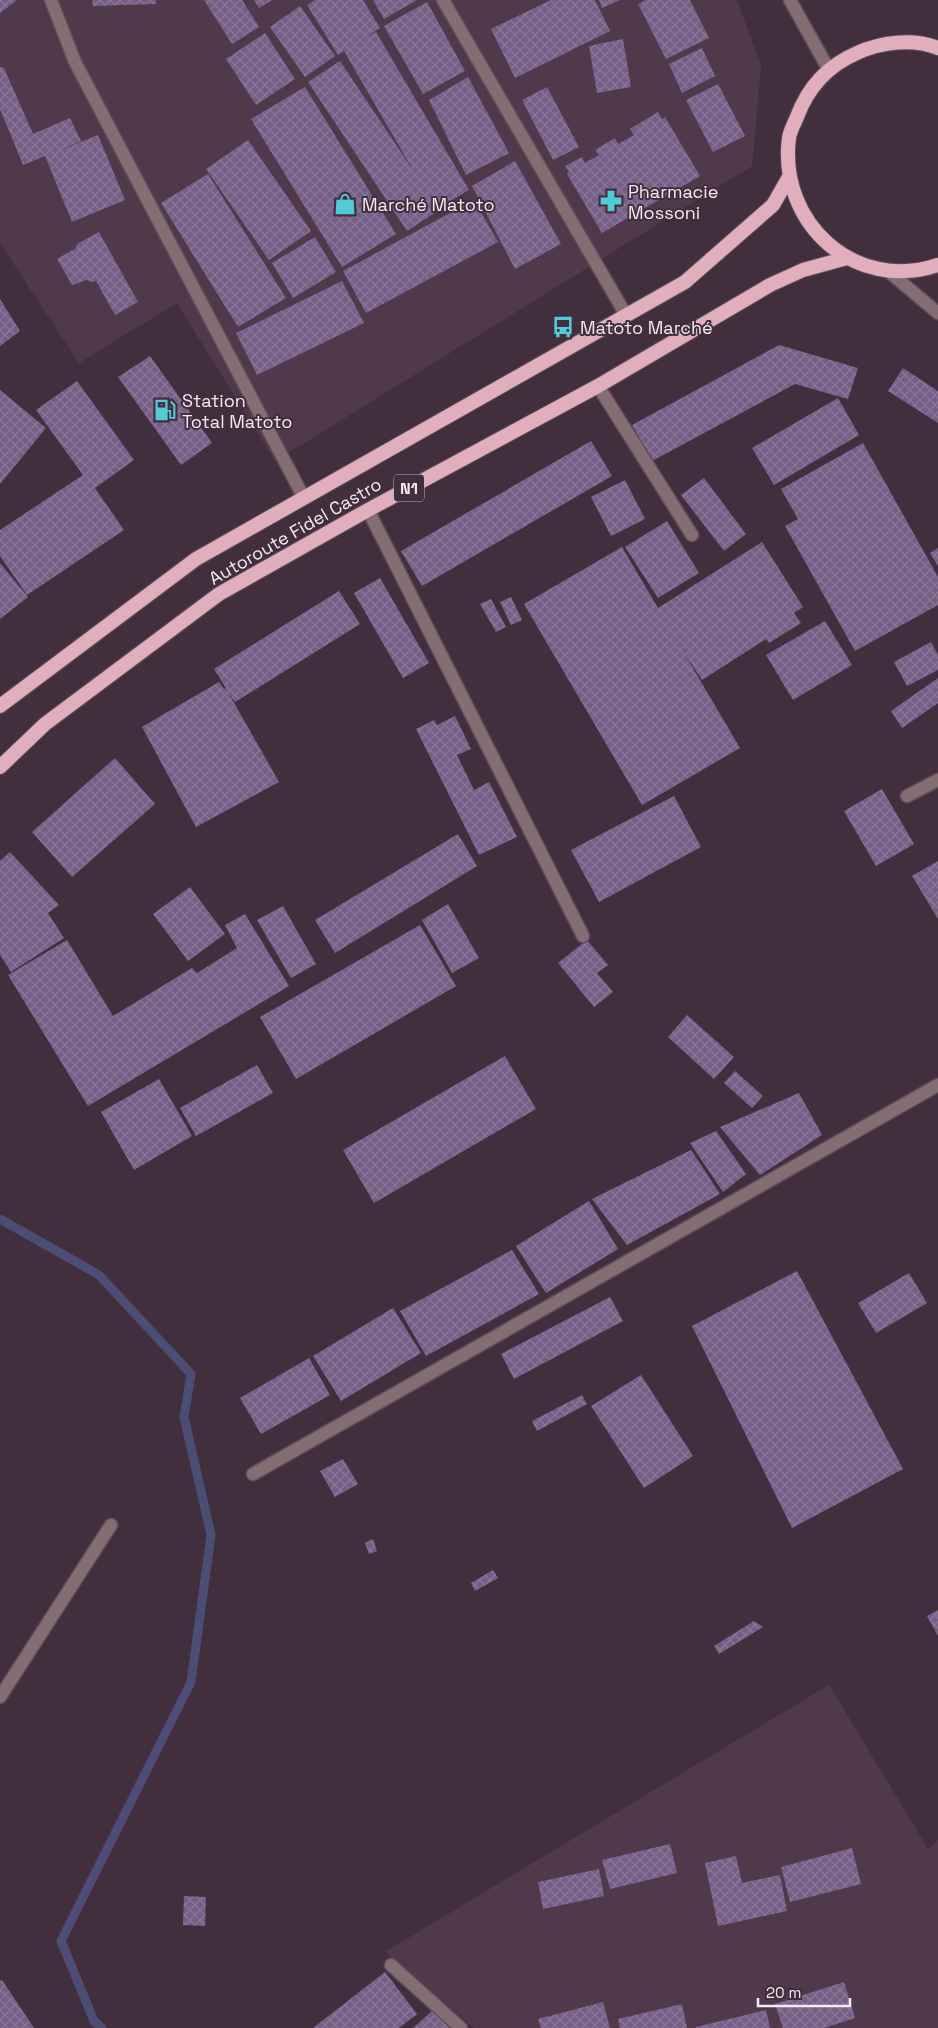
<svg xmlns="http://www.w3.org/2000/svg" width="938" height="2028" font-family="'Space Grotesk',sans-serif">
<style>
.built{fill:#50394b}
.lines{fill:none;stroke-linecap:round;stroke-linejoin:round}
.stream{stroke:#4c4d75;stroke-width:9}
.building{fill:url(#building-cross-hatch)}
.service-casing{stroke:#5f4d5b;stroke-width:15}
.minor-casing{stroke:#5f4d5b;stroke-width:15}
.tertiary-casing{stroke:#5f4d5b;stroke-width:15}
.trunk-casing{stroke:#5f4d5b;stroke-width:16}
.service{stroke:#846e74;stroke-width:12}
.minor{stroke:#846e74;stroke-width:12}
.tertiary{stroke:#846e74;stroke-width:12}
.trunk{stroke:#e0aebc;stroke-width:14}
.labels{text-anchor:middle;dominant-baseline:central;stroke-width:4;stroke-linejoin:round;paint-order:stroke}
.shield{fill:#422f3e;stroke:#bfb1bc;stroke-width:1}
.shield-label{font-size:16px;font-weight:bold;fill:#f5e9f2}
.poi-label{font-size:18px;fill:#f5e9f2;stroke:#422f3e;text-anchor:start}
.street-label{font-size:18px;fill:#f5e9f2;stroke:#422f3e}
</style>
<defs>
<pattern id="building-cross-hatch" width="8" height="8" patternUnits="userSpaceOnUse" patternTransform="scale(1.25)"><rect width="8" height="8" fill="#755f87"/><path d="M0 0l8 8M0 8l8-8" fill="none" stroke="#897698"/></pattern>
</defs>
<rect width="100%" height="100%" fill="#422f3e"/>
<path class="built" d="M0,0H737L761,66L752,166L275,461L177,303L79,363L0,243Z
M829,1685L928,1849L938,1840V2028H474L385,1952Z"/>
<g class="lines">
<path class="stream" d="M0,1219L99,1275L191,1374L184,1417L211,1535L191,1682L61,1941L94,2021L102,2028"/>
</g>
<path class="building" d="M0,0H17L0,13Z
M92,0H156V4L93,6Z
M204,0H242L259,27L232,44Z
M254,0H272L259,8Z
M315,0H363L380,28L368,36L376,32L469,190L438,208L439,210L407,231L308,82L340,61L413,170L344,51L338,55L307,5Z
M373,0H417L384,19Z
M551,0H595L610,31L515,78L491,29Z
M599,0H620L602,8Z
M646,0H690L709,38L666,59L638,4Z
M427,2L465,71L423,94L384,26Z
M300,6L335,56L305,77L270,27Z
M265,33L295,79L256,105L226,59Z
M623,39L631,87L597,93L589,46Z
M702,48L715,76L682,93L669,64Z
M0,67L4,68L33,134L70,118L81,141L58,151L98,135L125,200L72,222L45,156L23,165L0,109Z
M468,77L509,153L466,175L429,100Z
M718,84L745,136L713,152L686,100Z
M305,87L396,234L342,267L251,119Z
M547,87L579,147L553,160L522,100Z
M658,112L662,119L665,117L700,176L602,233L567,174L569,172L565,166L582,157L585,163L599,155L595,150L615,138L618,144L634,135L630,129Z
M248,140L311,231L269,260L206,169Z
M515,161L561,244L515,269L472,186Z
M208,174L286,298L238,327L161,203Z
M474,200L498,242L366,313L343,271Z
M99,232L138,302L115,315L96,281L92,282L87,280L72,285L57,259L76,248L77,244Z
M315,237L336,272L293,298L272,263Z
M342,281L364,323L257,375L236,333Z
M0,299L20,331L0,346Z
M779,345L858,368L848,399L795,384L652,461L632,425Z
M150,356L212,443L181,465L118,377Z
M903,368L938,391V423L888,391Z
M77,381L134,460L95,488L124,530L27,595L0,556V530L83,475L36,410Z
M0,390L46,428L0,484Z
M838,398L859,435L774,485L752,448Z
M591,441L612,476L422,586L401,551Z
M863,443L938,577V605L855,651L785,526L798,519L781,489Z
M704,478L746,534L724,551L681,495Z
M625,480L645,519L611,536L591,497Z
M667,521L699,573L658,598L625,547Z
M762,542L803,607L794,613L801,623L769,643L766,639L702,680L684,653L740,748L642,805L524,604L622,547L658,608Z
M938,548V566L930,553Z
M0,563L28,597L0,619Z
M380,578L429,663L403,678L354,593Z
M339,591L360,624L235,702L229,694L279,782L196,827L142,727L219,682L224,689L226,688L214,669Z
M511,597L522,620L511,625L500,602Z
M491,599L506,627L496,632L480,604Z
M825,621L852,665L793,700L766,655Z
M931,642L938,655V670L907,686L894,662Z
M938,678V703L902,728L891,711Z
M455,716L471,749L457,755L474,790L489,782L517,837L479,855L416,729L434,720L437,725Z
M115,758L155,804L72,877L32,832Z
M882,789L914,844L876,866L844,811Z
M674,796L701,847L599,902L571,850Z
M458,834L477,866L335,953L315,920Z
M10,852L59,905L48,913L64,938L11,972L0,955V861Z
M938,861V919L912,876Z
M190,887L225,934L188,961L153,914Z
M448,904L479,958L452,973L422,920Z
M283,906L316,964L291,978L257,920Z
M245,914L289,986L88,1106L8,975L67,940L113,1016L192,968L197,973L237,948L225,925Z
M420,925L456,986L296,1079L260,1017Z
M587,940L608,965L597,973L613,992L594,1007L558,963Z
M687,1015L734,1057L714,1079L668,1037Z
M505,1056L536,1109L374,1203L343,1150Z
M257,1065L273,1093L196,1136L180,1108Z
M735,1071L763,1096L752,1108L724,1083Z
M159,1079L192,1136L134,1170L101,1112Z
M799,1093L822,1135L760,1175L720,1127Z
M716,1131L746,1174L723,1192L690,1143Z
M691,1150L720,1194L627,1245L592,1199Z
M589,1201L618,1249L546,1293L516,1246Z
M512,1250L539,1294L426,1356L400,1311Z
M797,1271L903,1469L792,1528L692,1326Z
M909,1273L927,1303L876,1333L858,1303Z
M610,1297L623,1321L514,1379L501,1354Z
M393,1308L421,1353L341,1401L313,1356Z
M309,1358L330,1395L261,1434L240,1398Z
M641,1375L693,1456L644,1488L591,1406Z
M582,1395L587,1404L537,1431L532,1421Z
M343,1459L358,1484L335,1497L320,1471Z
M373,1539L377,1551L369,1554L365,1543Z
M493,1570L498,1578L475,1591L471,1583Z
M938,1610V1636L927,1616Z
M754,1621L763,1627L719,1654L714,1646Z
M670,1844L677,1873L610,1889L602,1860Z
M852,1848L861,1884L790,1902L781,1867Z
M736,1856L742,1883L780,1875L787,1911L718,1926L705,1863Z
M599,1869L604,1896L543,1909L538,1882Z
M184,1896L206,1897L205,1926L183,1925Z
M385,1972L417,2014L399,2028H313Z
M2,1980L34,2028H0V1981Z
M844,1982L855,2018L824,2028H783L775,2004Z
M603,2002L610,2028H541L538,2019Z
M682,2004L687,2028H620L618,2019Z
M433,2010L450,2028H413Z
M766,2010L770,2028H696V2027Z"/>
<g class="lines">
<g class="service-casing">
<path id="service" d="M51,0L75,62L304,498
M598,386L692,535
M368,510L583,936
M907,796L938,780
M391,1965L461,2028"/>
</g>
<g class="minor-casing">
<path id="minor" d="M443,0L626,315
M253,1474L938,1085
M0,1697L111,1525"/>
</g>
<g class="tertiary-casing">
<path id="tertiary" d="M790,0L829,70
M888,271L938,313"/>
</g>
<g class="trunk-casing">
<path id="trunk" d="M938,48C913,38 881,42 857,53C827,66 808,87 797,117C794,124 790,131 789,138C778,223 855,293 938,265
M0,706L196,559L685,282L773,205L789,177
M0,767L45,724L219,594L368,510L598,386L770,285L803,270L847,258"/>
</g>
<use href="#service" class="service"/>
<use href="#minor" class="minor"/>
<use href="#tertiary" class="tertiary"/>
<use href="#trunk" class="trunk"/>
</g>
<defs>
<g id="pharmacy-bare" transform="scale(1.725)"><path d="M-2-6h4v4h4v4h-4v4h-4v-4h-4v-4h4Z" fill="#52cbd9" stroke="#422f3e" stroke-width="2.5" paint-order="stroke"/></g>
<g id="shop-bare" transform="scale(1.725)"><path d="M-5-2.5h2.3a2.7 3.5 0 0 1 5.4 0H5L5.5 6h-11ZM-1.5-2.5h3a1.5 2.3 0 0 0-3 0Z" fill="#52cbd9" stroke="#422f3e" stroke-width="2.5" paint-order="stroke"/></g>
<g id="bus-bare" transform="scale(1.725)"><path d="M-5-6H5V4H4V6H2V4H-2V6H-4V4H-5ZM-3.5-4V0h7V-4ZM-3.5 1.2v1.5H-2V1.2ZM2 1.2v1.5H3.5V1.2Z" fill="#52cbd9" stroke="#422f3e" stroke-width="2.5" paint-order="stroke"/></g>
<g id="fuel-bare" transform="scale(1.725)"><path d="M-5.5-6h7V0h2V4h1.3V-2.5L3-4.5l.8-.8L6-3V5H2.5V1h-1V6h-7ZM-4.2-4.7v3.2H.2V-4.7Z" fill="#52cbd9" stroke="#422f3e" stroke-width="2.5" paint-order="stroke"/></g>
</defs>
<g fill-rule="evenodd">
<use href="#pharmacy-bare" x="611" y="201"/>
<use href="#shop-bare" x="345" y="204"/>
<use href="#bus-bare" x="563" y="327"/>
<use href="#fuel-bare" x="165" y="410"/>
</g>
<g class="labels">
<rect class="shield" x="394" y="474.5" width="30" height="27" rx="4"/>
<g class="shield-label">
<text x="409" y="488">N1</text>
</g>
<g class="poi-label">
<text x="628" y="191">Pharmacie<tspan x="628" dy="21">Mossoni</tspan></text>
<text x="362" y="204">Marché Matoto</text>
<text x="580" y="327">Matoto Marché</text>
<text x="182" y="400">Station<tspan x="182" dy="21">Total Matoto</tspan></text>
</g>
<g class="street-label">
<text transform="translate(295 531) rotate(-30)">Autoroute Fidel Castro</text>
</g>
</g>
<path d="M758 1998v8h92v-8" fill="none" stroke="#f5e9f2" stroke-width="2.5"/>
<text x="766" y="1998" font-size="15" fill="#f5e9f2" stroke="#422f3e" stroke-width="4" paint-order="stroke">20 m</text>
</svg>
